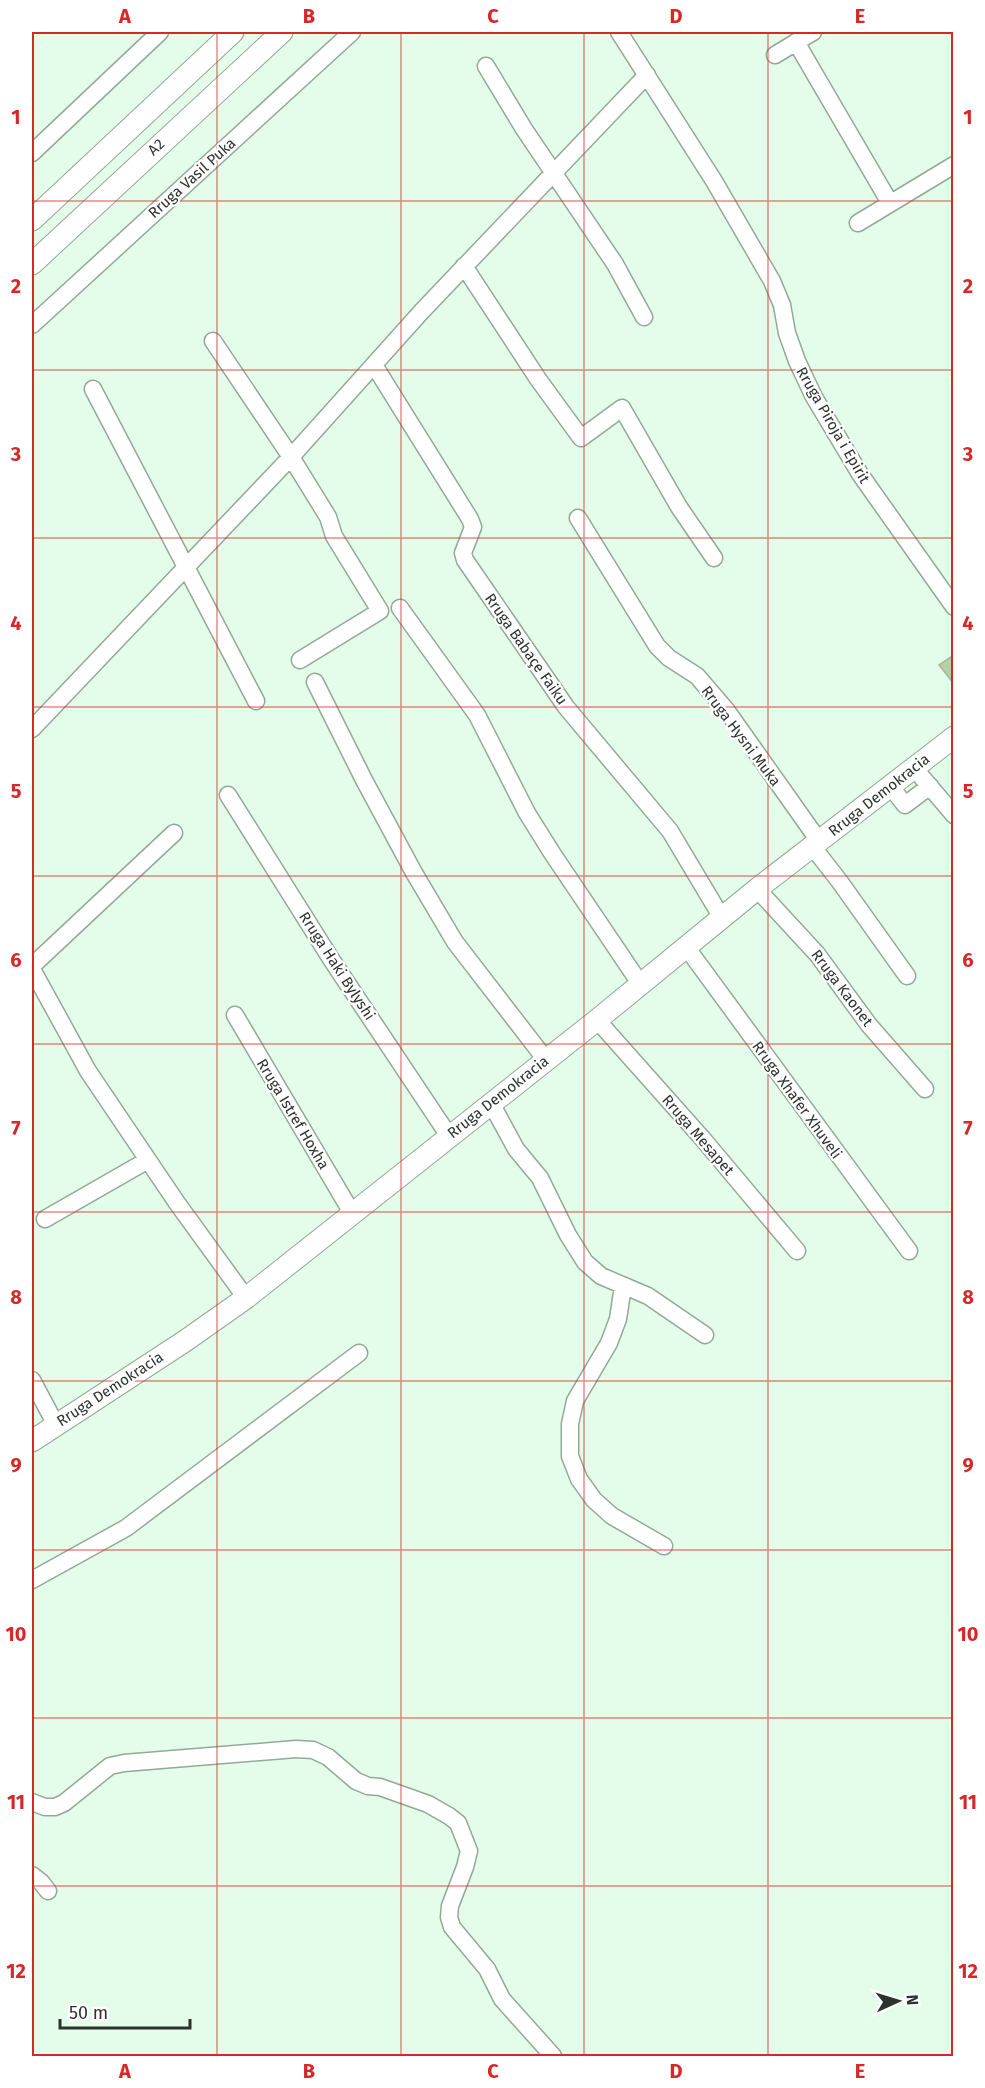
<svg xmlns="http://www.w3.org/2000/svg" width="985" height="2088" font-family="'Fira Sans',sans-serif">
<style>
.building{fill:#bacfa2;stroke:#a9b49c;stroke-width:1.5}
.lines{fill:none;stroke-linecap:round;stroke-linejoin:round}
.minor-casing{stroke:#93a998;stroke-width:19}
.major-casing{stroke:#93a998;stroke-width:23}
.minor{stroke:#fff;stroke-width:16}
.major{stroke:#fff;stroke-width:21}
.grid{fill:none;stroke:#d62828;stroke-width:1.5;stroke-opacity:0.55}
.labels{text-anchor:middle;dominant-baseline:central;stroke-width:4.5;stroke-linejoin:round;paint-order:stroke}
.street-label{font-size:15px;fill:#2a332c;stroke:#fff}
.neatline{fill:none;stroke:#d62828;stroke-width:2}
.grid-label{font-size:20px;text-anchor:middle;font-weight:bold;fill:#d62828}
</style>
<rect width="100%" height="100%" fill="#e4fcea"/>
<path class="building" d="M954,655V684L939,665Z"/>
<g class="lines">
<g class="minor-casing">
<path id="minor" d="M619,32L714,181L772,281L782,305L787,333L797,361L814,397L860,474L954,607
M796,42L890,203
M775,55L813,32
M486,66L524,129L615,264L644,317
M32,153L160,32
M858,223L954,165
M464,266L538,379L581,438L622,408L679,507L714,558
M32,325L352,32
M213,341L291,457L328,517L334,536L380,611L300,660
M374,365L470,519L473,527L463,553L465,560L566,707L670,831L722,918
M93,389L256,701
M578,518L657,646L669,658L697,676L727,711L819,841
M400,608L477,715L527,813L552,853L641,985
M315,682L364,780L413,871L455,942L546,1060
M32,729L291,457L422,311L647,75
M914,768L954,815
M891,787L905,805L930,786
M228,795L331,959L449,1136
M812,846L840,882L907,976
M757,889L817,954L869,1025L925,1089
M687,948L909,1251
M32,966L174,833
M32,969L88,1071L177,1203L246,1298
M235,1015L352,1213
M597,1020L702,1138L797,1251
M491,1103L516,1149L540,1178L568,1235L585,1262L601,1276L648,1296L705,1335
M45,1219L148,1160
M623,1286L618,1319L609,1343L575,1401L570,1424V1456L579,1479L594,1500L612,1516L664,1546
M32,1380L56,1425
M32,1580L126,1528L359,1353
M32,1802L45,1807H55L64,1803L110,1766L124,1763L296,1749L313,1750L328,1757L356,1781L368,1786L380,1787L428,1804L449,1816L458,1823L469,1851L465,1867L450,1906L449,1917L452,1927L487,1969L502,1999L553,2056
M32,1875L41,1882L48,1891"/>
</g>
<g class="major-casing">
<path id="major" d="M32,220L233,32
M32,264L282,32
M32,1441L185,1341L246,1298L597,1020L757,889L954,737"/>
</g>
<use href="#minor" class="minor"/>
<use href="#major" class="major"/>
</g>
<path class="grid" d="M217,32V2056M401,32V2056M584,32V2056M768,32V2056M32,201H954M32,370H954M32,538H954M32,707H954M32,876H954M32,1044H954M32,1212H954M32,1381H954M32,1550H954M32,1718H954M32,1886H954"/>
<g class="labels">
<g class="street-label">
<text transform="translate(156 147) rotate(-43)">A2</text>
<text transform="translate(192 178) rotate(-42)">Rruga Vasil Puka</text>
<text transform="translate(833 425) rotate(60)">Rruga Piroja i Epirit</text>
<text transform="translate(526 649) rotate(55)">Rruga Babaçe Faiku</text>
<text transform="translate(741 736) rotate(53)">Rruga Hysni Muka</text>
<text transform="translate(879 795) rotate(-38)">Rruga Demokracia</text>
<text transform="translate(337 966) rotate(57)">Rruga Haki Bylyshi</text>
<text transform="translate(842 988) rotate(53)">Rruga Kaonet</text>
<text transform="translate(498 1097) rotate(-38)">Rruga Demokracia</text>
<text transform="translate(797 1100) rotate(54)">Rruga Xhafer Xhuveli</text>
<text transform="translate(293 1114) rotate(59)">Rruga Istref Hoxha</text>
<text transform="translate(698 1135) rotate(49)">Rruga Mesapet</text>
<text transform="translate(110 1389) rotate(-33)">Rruga Demokracia</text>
</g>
</g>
<rect width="985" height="2088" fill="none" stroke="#ffffff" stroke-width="66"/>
<g transform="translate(898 2001) rotate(86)" stroke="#ffffff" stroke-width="4.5" paint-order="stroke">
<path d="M0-4.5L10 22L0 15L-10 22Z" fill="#2a332c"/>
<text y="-9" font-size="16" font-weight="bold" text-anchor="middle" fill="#2a332c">N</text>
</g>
<path d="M60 2019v9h130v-9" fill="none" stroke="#2a332c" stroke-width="3"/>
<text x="69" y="2019" font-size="18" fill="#2a332c" stroke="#ffffff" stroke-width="4.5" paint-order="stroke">50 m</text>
<rect x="33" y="33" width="919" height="2022" class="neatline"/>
<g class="grid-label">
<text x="125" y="23">A</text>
<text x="309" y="23">B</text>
<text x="493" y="23">C</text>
<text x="676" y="23">D</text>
<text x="860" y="23">E</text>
<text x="16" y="124">1</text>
<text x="968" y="124">1</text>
<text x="16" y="293">2</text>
<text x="968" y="293">2</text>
<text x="16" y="461">3</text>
<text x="968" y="461">3</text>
<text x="16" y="630">4</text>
<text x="968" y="630">4</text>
<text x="16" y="798">5</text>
<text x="968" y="798">5</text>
<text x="16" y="967">6</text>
<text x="968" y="967">6</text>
<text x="16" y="1135">7</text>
<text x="968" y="1135">7</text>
<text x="16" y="1304">8</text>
<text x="968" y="1304">8</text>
<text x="16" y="1472">9</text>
<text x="968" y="1472">9</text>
<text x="16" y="1641">10</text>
<text x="968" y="1641">10</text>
<text x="16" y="1809">11</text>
<text x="968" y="1809">11</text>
<text x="16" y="1978">12</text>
<text x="968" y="1978">12</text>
<text x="125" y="2078">A</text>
<text x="309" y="2078">B</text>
<text x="493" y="2078">C</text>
<text x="676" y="2078">D</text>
<text x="860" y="2078">E</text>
</g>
</svg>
